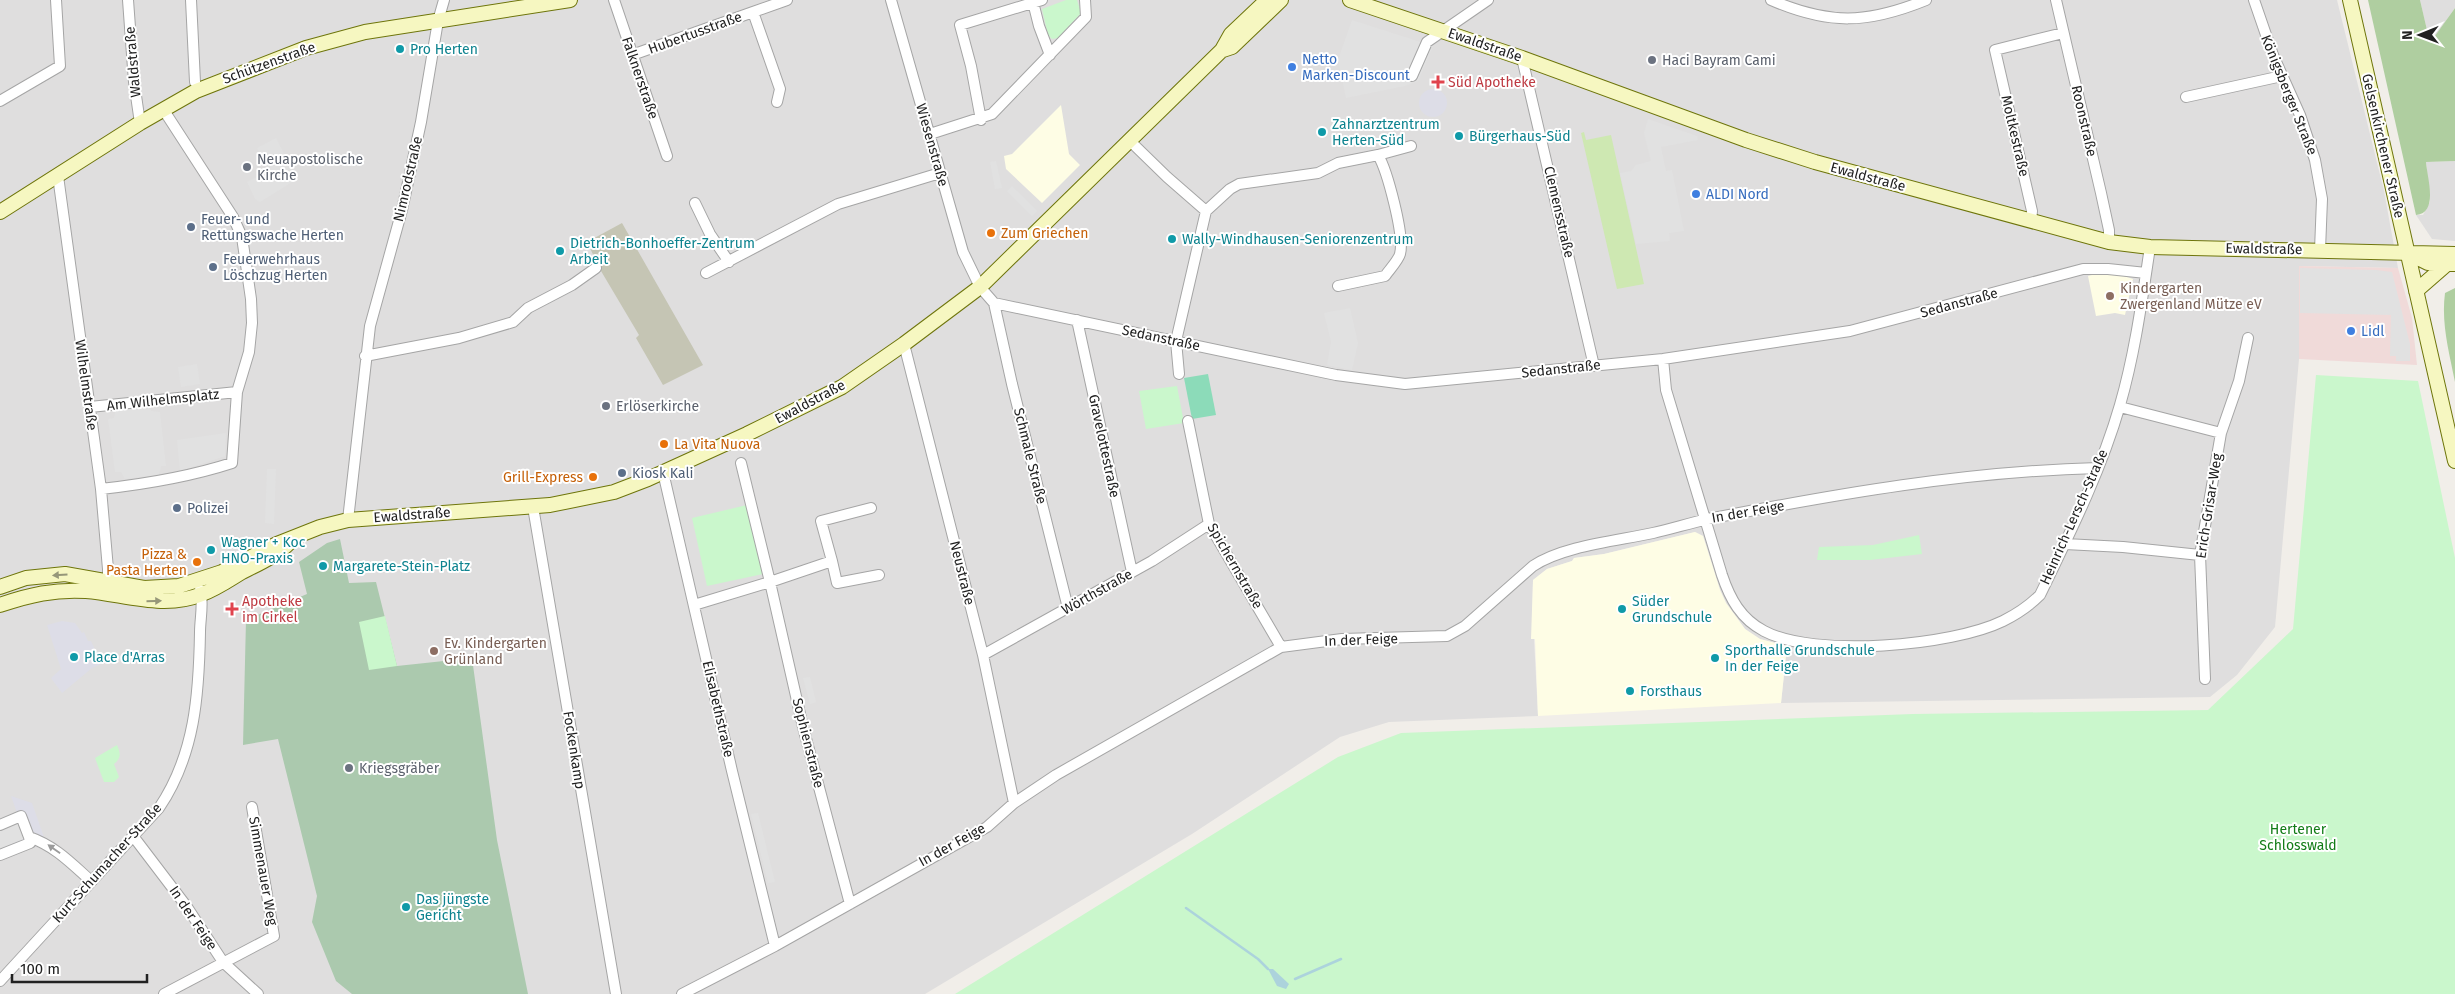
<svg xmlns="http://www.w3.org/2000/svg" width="2455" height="994" font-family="'Fira Sans',sans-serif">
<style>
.residential{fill:#dfdede}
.commercial{fill:#f0dad9}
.education{fill:#fefde5}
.construction{fill:#c5c5b4}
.grass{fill:#cee8b2}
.forest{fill:#afcea0}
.cemetery{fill:#abc9ae}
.park{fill:#caf7cc}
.pitch{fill:#8cdbb9}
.parking{fill:#e1e1e1}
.plaza{fill:#dddde7}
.water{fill:#acd3dc}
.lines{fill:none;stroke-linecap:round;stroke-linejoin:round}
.stream{stroke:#acd3dc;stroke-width:2.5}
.street-casing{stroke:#a5a5a5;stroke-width:12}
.secondary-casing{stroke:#6e750b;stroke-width:16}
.street{stroke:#fff;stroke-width:10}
.secondary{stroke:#f6f7c1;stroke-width:14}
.oneway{fill:#969779}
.oneway2{fill:#9b9b9b}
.culture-dot{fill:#0f9aa8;stroke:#fff;stroke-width:2}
.worship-dot{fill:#6b7280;stroke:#fff;stroke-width:2}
.shop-dot{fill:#3f7fe0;stroke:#fff;stroke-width:2}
.health-dot{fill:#e0444e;stroke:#fff;stroke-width:2}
.service-dot{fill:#5c6f8a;stroke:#fff;stroke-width:2}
.food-dot{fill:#e8710a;stroke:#fff;stroke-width:2}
.education-dot{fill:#8d6e63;stroke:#fff;stroke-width:2}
.labels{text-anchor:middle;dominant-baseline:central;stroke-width:4;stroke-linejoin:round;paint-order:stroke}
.street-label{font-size:14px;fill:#212121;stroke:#fff}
.culture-label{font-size:14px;fill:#0d838f;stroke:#fff;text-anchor:start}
.shop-label{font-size:14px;fill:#366cbe;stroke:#fff;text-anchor:start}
.worship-label{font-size:14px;fill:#5b616d;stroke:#fff;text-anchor:start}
.health-label{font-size:14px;fill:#be3a42;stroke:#fff;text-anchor:start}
.service-label{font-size:14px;fill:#4e5e75;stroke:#fff;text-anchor:start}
.food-label{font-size:14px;fill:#c56008;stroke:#fff;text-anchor:start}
.education-label{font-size:14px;fill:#785e54;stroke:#fff;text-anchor:start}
.park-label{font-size:14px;fill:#127c17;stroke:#fff}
</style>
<rect width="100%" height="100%" fill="#f1eee9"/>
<path class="residential" d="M0,0H2337L2384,191L2398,268L2299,266V359L2275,627L2237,675L2210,697L1781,703L1787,646L1760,639L1745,629L1726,603L1720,590L1703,536L1695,532L1604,554L1574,558L1572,561L1547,569L1533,580L1532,639L1534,638L1538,716L1389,722L1340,737L1192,834L925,994H0Z
M2420,0H2455V8L2430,44Z
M2455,161V241L2432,239L2416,215H2423L2430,202L2426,162Z"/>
<path class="commercial" d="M2299,266L2398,268L2412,318L2417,365L2299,359Z"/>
<path class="education" d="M1061,105L1069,154L1080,165L1042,203L1006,169L1004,156L1012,154Z
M2100,273L2121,275L2133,279L2125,315L2115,313L2096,316L2088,276Z
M1695,532L1703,536L1720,590L1726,603L1745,629L1760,639L1787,646L1781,703L1538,716L1535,639H1531L1533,580L1547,569L1572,561L1574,558L1604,554Z"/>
<path class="construction" d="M622,223L703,365L663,385L636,338L639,335L601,271L587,242Z"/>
<path class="grass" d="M1584,132L1586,140L1611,135L1644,284L1617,289L1581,133Z"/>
<path class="forest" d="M2368,0H2420L2430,43L2455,8V161L2426,162C2427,177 2439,213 2416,215Z
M2455,288V382C2449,352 2441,323 2445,293Z"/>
<path class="cemetery" d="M340,539L349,583L376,582L397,666L472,658L497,840L528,994H352L336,981L312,922L317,896L278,739L243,745L246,620L307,594L299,562L327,543Z"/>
<path class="park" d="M1066,0H1077L1081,13L1058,38L1052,39L1048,35L1042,9Z
M2316,375L2418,381L2455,558V994H955L1338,757L1401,733L1913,714L2208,710L2293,629Z
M1177,386L1184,423L1146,429L1139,391Z
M747,505L763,574L707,586L692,518Z
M1919,535L1922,554L1870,560H1817L1819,547L1873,545Z
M385,616L397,666L369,670L359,622Z
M117,745C121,754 121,758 114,764L119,777L114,782H104L95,758Z"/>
<path class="pitch" d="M1208,374L1216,415L1192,419L1184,378Z"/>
<path class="parking" d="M1352,20L1433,46L1418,81L1405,86L1346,98L1338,60Z
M1648,119L1697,136L1698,140L1661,147L1666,171L1672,170L1684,231L1669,233L1670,241L1636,244L1620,173L1631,171L1636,165L1651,161L1644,133Z
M276,138L297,179L260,202L255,199L247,182L269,171L257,148Z
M996,161L1002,188L995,189L990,162Z
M1012,186L1037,211L1032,216L1007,191Z
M2300,268L2376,270L2392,272L2410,344V361H2396V356H2390L2391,315L2300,313Z
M1350,308L1358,343L1352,370L1327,365L1331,342L1324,313Z
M197,364L200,384L181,387L178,367Z
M150,405L151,411L160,412L166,466H161L159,475L125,479L121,472H115L108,419L114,418L116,408Z
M226,433L225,456L180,471L177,440Z
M267,469H276L274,524L265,523Z
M810,677L816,702L810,704L803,678Z
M758,813L775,882L768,883L751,814Z
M18,820L26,838L0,849V827Z"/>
<path class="plaza" d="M1419 103a14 14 0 1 1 28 0a14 14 0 1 1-28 0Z
M62,621L75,623L82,633L84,632L88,641H91L99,658L105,655L108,661L92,668L62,693L51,678L61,669L47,625Z
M11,796L32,803L46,843L0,859V849L26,838Z"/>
<path class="water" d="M1268,969H1273L1289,984L1286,989L1277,986Z"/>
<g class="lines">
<path class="stream" d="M1186,908L1258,959L1268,969
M1295,979L1341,959"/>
<g class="street-casing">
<path id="street" d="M128,0L134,82L140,123
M191,0L195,82
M614,0L667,156
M891,0L963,252L980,287L994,303L1336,375L1405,384L1663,359L1850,331L2083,269H2108L2146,273
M1771,0C1829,25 1867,24 1926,0
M2056,0L2101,193L2109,230V242
M2254,0L2273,55L2300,115L2315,160L2322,199L2320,250
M1033,2L1039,26L1050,55
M753,12L787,0
M632,55L753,12L780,89L777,102
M1522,58L1594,366
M1412,76L1427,42L1488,0
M2186,97L2282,76
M0,101L60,66L56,0
M981,120L971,66L960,25L1042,0
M930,134L992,114L1086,17L1085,0
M1130,141L1167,177L1206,211L1176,341L1179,374
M1378,155L1411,146
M58,176L101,489L108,569V587
M695,203L710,234L729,262
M1206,211L1230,189L1239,184L1318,173L1338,163L1378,155C1387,170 1405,236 1400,254C1398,261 1389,270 1385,276L1338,286
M2031,221L2032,211L1995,50L2063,33
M706,273L838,204L940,173
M994,303L1012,384L1068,608
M1077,320L1132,572
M904,344L983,655L1014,803
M365,356L459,338L513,322L528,308L572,285L596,268
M1663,359L1666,390L1722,575C1730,599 1741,619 1764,631C1814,658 1952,646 2003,621C2017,614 2029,606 2040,595C2070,533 2101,471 2120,405C2135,353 2142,300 2150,247
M90,407L237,392
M2120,407L2221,433
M1188,421L1209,524L1281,647
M741,463L770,582L832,561L837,583L879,575
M663,472L732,771L775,946
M101,489C146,484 189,477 232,463L237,392L249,352L252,323L251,299L242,237L233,217L163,109
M533,507L616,994
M348,520L370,326L402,210L421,122L438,21L444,0
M2065,544L2123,547L2200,555
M832,561L821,521L871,508
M694,605L770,582L803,727L850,904
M983,655L1152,561L1209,524
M2205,679L2200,555L2221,433L2239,381L2248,338
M0,825L21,816L29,837C55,846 71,863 91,881
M133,836L187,907L223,962L258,994
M0,855L30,843L29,837
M0,981L159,808C195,755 199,694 200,632C200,619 204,602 200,590
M164,994L274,936L252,807
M682,994L775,946L987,827L1014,803L1056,775L1281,647L1342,639L1447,636L1465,626L1533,566C1563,546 1616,541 1653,533C1671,529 1690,523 1708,519C1837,494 1967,471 2098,468"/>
</g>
<g class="secondary-casing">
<path id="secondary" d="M1350,0L1522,58L1746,140L1815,162L2109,242L2150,247L2455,254
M2350,0L2455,461
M1223,50L1232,47L1281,0
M0,212L140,123L196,91L306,48L365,32L570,0
M2412,255L2428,263L2455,264
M2416,291L2447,264
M0,587L26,578L65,574L144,588L179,586L222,572L277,544L320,527L348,520L550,505L614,492L648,479L747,434L842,387L904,344L980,287L1222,50L1231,34L1267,0
M0,605C29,595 55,589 86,591C124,594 164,610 202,594C216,589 229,580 242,572C260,563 276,556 290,542"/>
</g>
<use href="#street" class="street"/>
<use href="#secondary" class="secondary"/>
</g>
<defs><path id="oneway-solid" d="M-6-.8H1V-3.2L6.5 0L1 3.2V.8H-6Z" transform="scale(1.25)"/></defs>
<g class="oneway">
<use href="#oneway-solid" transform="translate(60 575) rotate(177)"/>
<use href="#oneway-solid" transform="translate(154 601) rotate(-1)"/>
</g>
<use class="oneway2" href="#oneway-solid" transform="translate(54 849) rotate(-145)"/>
<g class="culture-dot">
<circle cx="400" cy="49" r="5"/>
<circle cx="1322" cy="132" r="5"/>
<circle cx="1459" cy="136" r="5"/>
<circle cx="1172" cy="239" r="5"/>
<circle cx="560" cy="251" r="5"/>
<circle cx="211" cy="550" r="5"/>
<circle cx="323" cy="566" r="5"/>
<circle cx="1622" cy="609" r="5"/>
<circle cx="74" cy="657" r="5"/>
<circle cx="1715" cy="658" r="5"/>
<circle cx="1630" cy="691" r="5"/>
<circle cx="406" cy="907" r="5"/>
</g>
<g class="worship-dot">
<circle cx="1652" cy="60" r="5"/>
<circle cx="247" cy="167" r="5"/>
<circle cx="606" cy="406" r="5"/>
<circle cx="349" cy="768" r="5"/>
</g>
<g class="shop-dot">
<circle cx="1292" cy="67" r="5"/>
<circle cx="1696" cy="194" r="5"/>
<circle cx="2351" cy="331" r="5"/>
</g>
<g class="health-dot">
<path d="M1435.5 74.5h5v5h5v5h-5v5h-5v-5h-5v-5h5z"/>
<path d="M229.5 601.5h5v5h5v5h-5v5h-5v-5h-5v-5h5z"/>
</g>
<g class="service-dot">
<circle cx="191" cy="227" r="5"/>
<circle cx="213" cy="267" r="5"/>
<circle cx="622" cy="473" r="5"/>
<circle cx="177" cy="508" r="5"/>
</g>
<g class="food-dot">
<circle cx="991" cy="233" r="5"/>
<circle cx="664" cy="444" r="5"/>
<circle cx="593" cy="477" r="5"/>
<circle cx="197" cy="562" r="5"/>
</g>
<g class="education-dot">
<circle cx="2110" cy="296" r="5"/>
<circle cx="434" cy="651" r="5"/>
</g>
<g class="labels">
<g class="street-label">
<text transform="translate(695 33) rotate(-20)">Hubertusstraße</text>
<text transform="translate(1485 45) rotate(19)">Ewaldstraße</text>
<text transform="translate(133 62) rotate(-95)">Waldstraße</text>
<text transform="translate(269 63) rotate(-20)">Schützenstraße</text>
<text transform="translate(640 78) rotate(71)">Falknerstraße</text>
<text transform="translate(2289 95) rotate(68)">Königsberger Straße</text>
<text transform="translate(2084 121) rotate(77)">Roonstraße</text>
<text transform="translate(2015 136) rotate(77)">Moltkestraße</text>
<text transform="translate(932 145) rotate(74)">Wiesenstraße</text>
<text transform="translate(2383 146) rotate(77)">Gelsenkirchener Straße</text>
<text transform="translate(1868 177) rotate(15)">Ewaldstraße</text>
<text transform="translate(408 179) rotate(-77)">Nimrodstraße</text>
<text transform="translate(1559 212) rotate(77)">Clemensstraße</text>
<text transform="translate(2264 249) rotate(1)">Ewaldstraße</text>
<text transform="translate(1959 303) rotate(-15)">Sedanstraße</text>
<text transform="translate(1161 338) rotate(12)">Sedanstraße</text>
<text transform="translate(1561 369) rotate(-6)">Sedanstraße</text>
<text transform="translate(86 385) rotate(82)">Wilhelmstraße</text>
<text transform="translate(163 400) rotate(-6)">Am Wilhelmsplatz</text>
<text transform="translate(810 402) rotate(-28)">Ewaldstraße</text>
<text transform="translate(1104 446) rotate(78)">Gravelottestraße</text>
<text transform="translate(1030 456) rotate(76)">Schmale Straße</text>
<text transform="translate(2209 506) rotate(-81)">Erich-Grisar-Weg</text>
<text transform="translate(1748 512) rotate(-10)">In der Feige</text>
<text transform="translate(412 515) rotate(-4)">Ewaldstraße</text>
<text transform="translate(2074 517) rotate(-66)">Heinrich-Lersch-Straße</text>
<text transform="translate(1235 566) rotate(60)">Spichernstraße</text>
<text transform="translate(962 573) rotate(76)">Neustraße</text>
<text transform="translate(1097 592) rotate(-29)">Wörthstraße</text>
<text transform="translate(1361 640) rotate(-2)">In der Feige</text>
<text transform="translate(718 709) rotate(77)">Elisabethstraße</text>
<text transform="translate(808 743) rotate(76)">Sophienstraße</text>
<text transform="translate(574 750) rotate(81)">Fockenkamp</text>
<text transform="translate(952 845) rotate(-29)">In der Feige</text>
<text transform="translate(107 863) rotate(-48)">Kurt-Schumacher-Straße</text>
<text transform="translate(263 871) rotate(80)">Simmenauer Weg</text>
<text transform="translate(193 918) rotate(56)">In der Feige</text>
</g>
<g class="culture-label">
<text x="410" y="49">Pro Herten</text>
<text x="1332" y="124">Zahnarztzentrum<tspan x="1332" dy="16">Herten-Süd</tspan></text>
<text x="1469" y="136">Bürgerhaus-Süd</text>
<text x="1182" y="239">Wally-Windhausen-Seniorenzentrum</text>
<text x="570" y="243">Dietrich-Bonhoeffer-Zentrum<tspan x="570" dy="16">Arbeit</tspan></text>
<text x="221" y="542">Wagner + Koc<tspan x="221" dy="16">HNO-Praxis</tspan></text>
<text x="333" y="566">Margarete-Stein-Platz</text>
<text x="1632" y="601">Süder<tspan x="1632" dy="16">Grundschule</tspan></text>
<text x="1725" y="650">Sporthalle Grundschule<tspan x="1725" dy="16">In der Feige</tspan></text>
<text x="84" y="657">Place d'Arras</text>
<text x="1640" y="691">Forsthaus</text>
<text x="416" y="899">Das jüngste<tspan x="416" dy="16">Gericht</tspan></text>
</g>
<g class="shop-label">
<text x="1302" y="59">Netto<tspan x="1302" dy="16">Marken-Discount</tspan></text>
<text x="1706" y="194">ALDI Nord</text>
<text x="2361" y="331">Lidl</text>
</g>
<g class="worship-label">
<text x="1662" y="60">Haci Bayram Cami</text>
<text x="257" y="159">Neuapostolische<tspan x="257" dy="16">Kirche</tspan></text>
<text x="616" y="406">Erlöserkirche</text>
<text x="359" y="768">Kriegsgräber</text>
</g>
<g class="health-label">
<text x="1448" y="82">Süd Apotheke</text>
<text x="242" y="601">Apotheke<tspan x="242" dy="16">im Cirkel</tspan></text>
</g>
<g class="service-label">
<text x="201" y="219">Feuer- und<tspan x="201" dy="16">Rettungswache Herten</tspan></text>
<text x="223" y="259">Feuerwehrhaus<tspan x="223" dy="16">Löschzug Herten</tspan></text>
<text x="632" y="473">Kiosk Kali</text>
<text x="187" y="508">Polizei</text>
</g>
<g class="food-label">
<text x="1001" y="233">Zum Griechen</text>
<text x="674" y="444">La Vita Nuova</text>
<text x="583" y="477" text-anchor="end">Grill-Express</text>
<text x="187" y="554" text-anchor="end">Pizza &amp;<tspan x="187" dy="16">Pasta Herten</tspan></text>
</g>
<g class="education-label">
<text x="2120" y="288">Kindergarten<tspan x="2120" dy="16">Zwergenland Mütze eV</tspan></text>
<text x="444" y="643">Ev. Kindergarten<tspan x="444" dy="16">Grünland</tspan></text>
</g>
<g class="park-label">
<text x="2298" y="829">Hertener<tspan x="2298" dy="16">Schlosswald</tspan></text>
</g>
</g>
<g transform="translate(2420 35) rotate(269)" stroke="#ffffff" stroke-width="4" paint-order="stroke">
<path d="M0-4L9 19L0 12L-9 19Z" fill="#212121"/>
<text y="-8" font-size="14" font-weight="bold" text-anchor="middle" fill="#212121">N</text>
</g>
<path d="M12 974v8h135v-8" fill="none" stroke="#212121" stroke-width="2.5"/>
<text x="20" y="974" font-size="15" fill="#212121" stroke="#ffffff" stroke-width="4" paint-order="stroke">100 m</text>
</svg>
